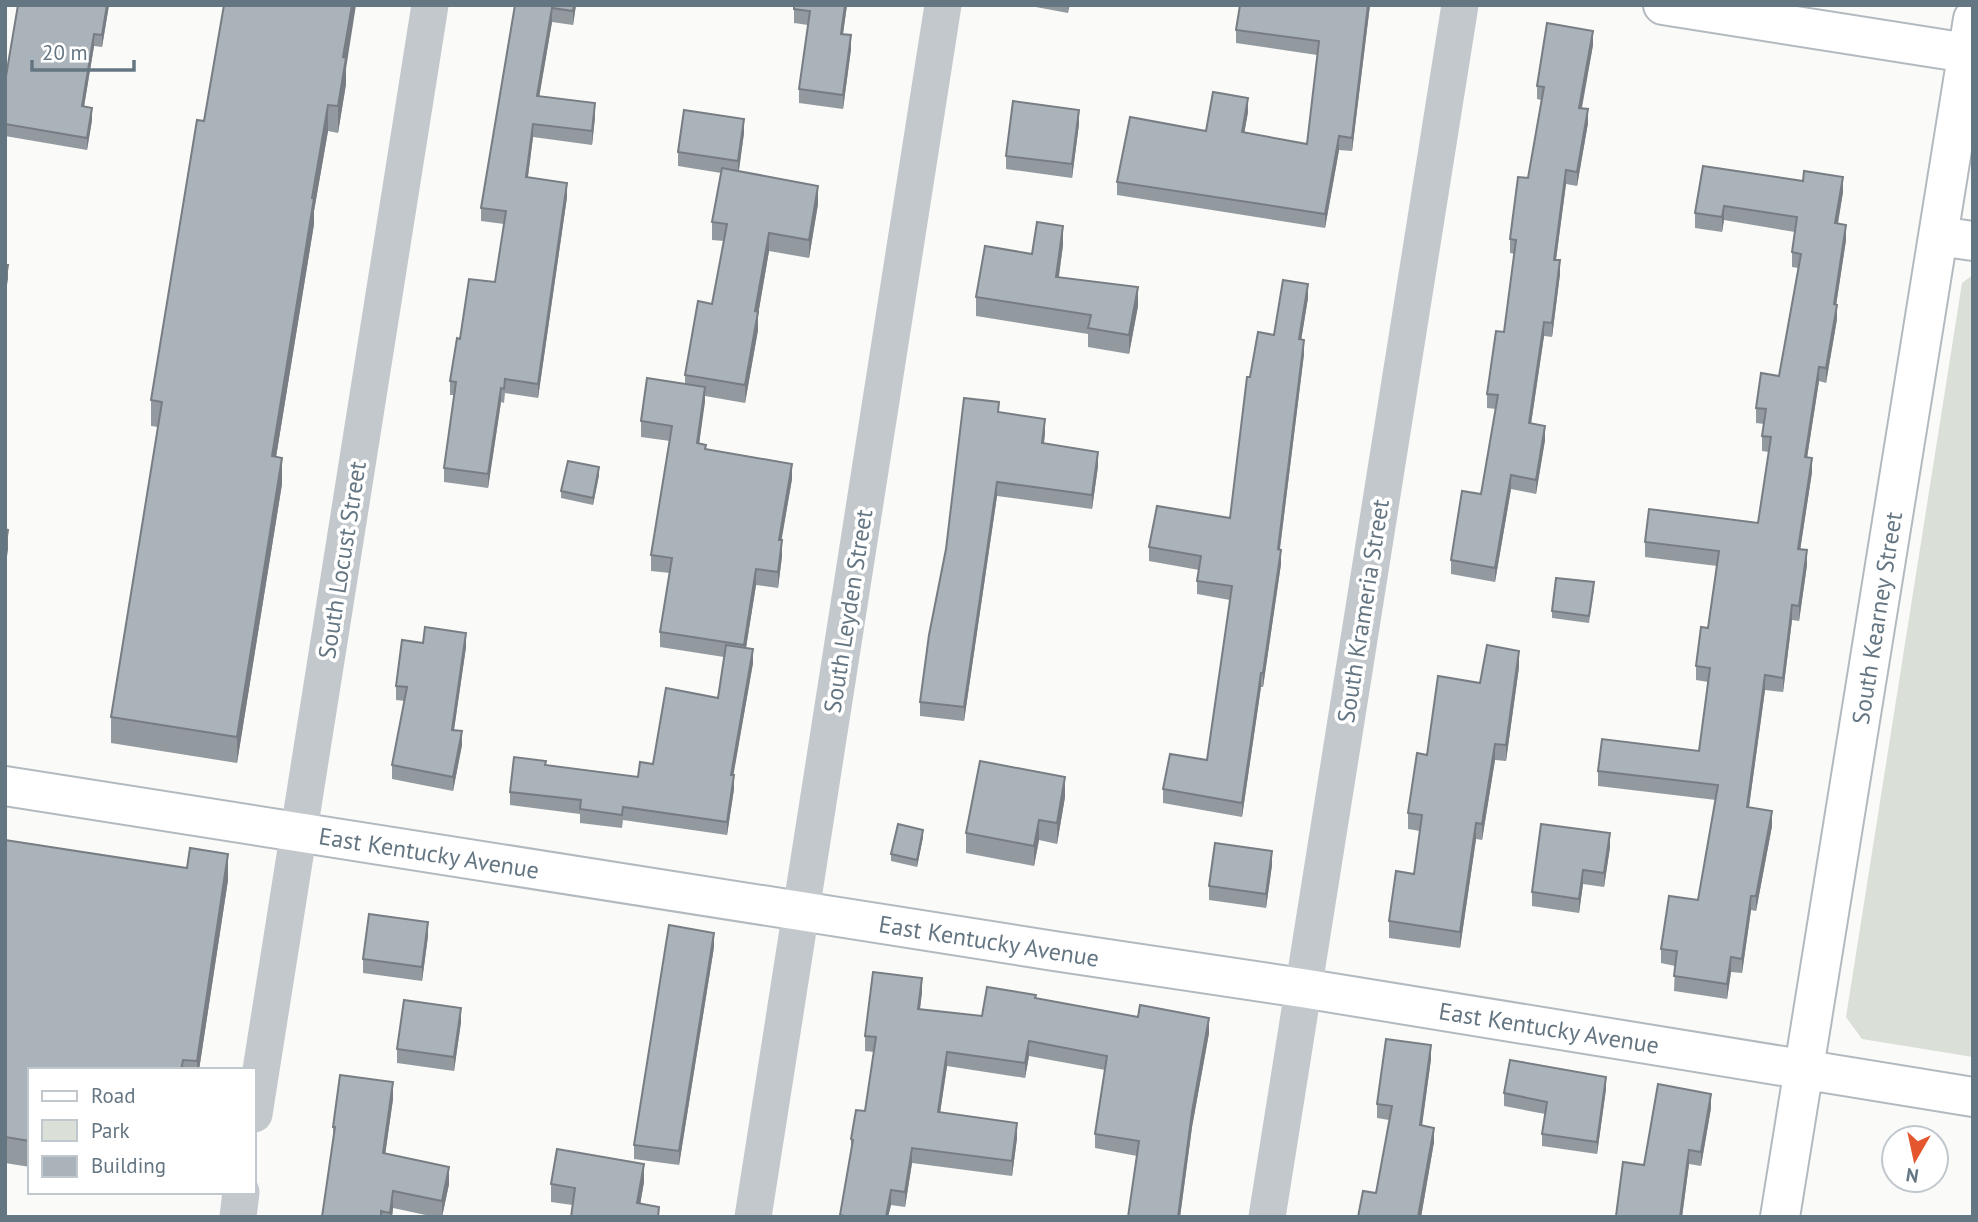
<svg xmlns="http://www.w3.org/2000/svg" width="1978" height="1222" font-family="'PT Sans',sans-serif">
<style>
.green{fill:#dadfd7}
.lines{fill:none;stroke-linecap:round;stroke-linejoin:round}
.secondary-casing{stroke:#b3babf;stroke-width:42}
.street{stroke:#c3c8cc;stroke-width:37}
.secondary{stroke:#fff;stroke-width:38}
.wall{fill:#929a9f}
.shaded-wall{fill:#777d82}
.building{fill:#aab3b9;stroke:#777d82;stroke-width:2}
.labels{text-anchor:middle;dominant-baseline:central;stroke-width:7;stroke-linejoin:round;paint-order:stroke}
.street-label{font-size:24px;fill:#657683;stroke:#fff}
</style>
<rect width="100%" height="100%" fill="#fafaf8"/>
<path class="green" d="M1973,275V1057L1862,1039L1846,1017L1962,283Z"/>
<g class="lines">
<g class="secondary-casing">
<path id="secondary" d="M1663,5L1967,53
M1938,236L1973,241
M5,786L1054,951L1302,988L1973,1097
M1780,1217L1973,19"/>
</g>
<path class="street" d="M254,1114L430,5
M238,1217L241,1192
M753,1217L943,5
M1267,1217L1460,5"/>
<use href="#secondary" class="secondary"/>
</g>
<path class="wall" d="M109,5L102,47L94,46L84,107L92,120L87,150L5,136V82Z
M515,5H576L573,25L552,22L539,96L595,117L592,145L533,137L528,177L567,197L538,398L505,393L504,403L501,402L488,488L444,482V468L454,395H450V381L460,339L495,282L504,224L481,221V208Z
M847,5L843,34L851,49L843,109L799,103V89L808,25L794,23V9Z
M1025,5H1070L1068,13Z
M1370,5L1352,151L1339,150L1325,228L1117,195V182L1206,131L1248,112L1244,133L1307,144L1317,55L1236,43V30Z
M1593,45L1582,108L1588,123L1577,186L1566,184L1556,260L1560,274L1552,337L1544,336L1531,424L1545,440L1536,494L1511,489L1495,582L1451,574V560L1481,494L1496,409L1487,408V394L1504,332L1515,254L1510,253V239L1528,178L1541,100L1537,99V86Z
M346,69V84L338,133L328,131L314,211V224L276,457L282,484L237,763L111,743V717L158,427L151,426V400L204,121Z
M1079,124L1072,178L1006,169V156Z
M744,133L739,171L818,204L809,258L769,251L758,315V330L745,403L705,396L699,444L706,449L792,479L781,540L782,556L778,588L756,585L746,648L753,663L733,775L734,789L727,835L623,820L622,828L580,823V814L510,805V792L546,765L638,777L653,764L718,698L724,657L660,647V632L670,573L651,571V555L670,441L641,437V421L685,384V375L712,304L724,241L712,240V222L721,173L678,166V152Z
M1803,181L1843,192L1838,224L1846,240L1836,305L1837,319L1826,383L1819,381L1807,457L1812,472L1800,550L1807,565L1799,621L1792,620L1783,692L1765,690L1749,807L1772,826L1756,911L1751,910L1742,973L1731,972L1727,999L1674,991L1675,966L1661,963V949L1698,900L1716,800L1598,786V771L1699,751L1708,682L1696,680V666L1708,628L1717,566L1645,557V542L1758,523L1769,452L1762,451V436L1764,424L1756,423V408L1779,376L1798,268L1792,267V252L1795,232L1724,220L1722,232L1695,228V213Z
M1063,245L1059,277L1138,306L1129,354L1088,347V334L976,316V297L1032,254Z
M1308,298L1301,340L1304,354L1280,549L1281,564L1263,687H1261L1242,817L1163,803V789L1207,760L1230,600L1197,594V581L1199,570L1149,561V547L1230,518L1274,335Z
M999,412L1045,433L1044,444L1098,466L1092,509L997,496L964,721L920,716V702Z
M599,475L593,505L561,498V491Z
M1594,590L1589,623L1552,618V611Z
M466,647L454,730L462,745L453,791L392,779V765L405,701L396,700V686Z
M1519,667L1506,761L1495,760L1482,840L1476,839L1460,948L1389,938V921L1414,874L1420,831L1408,829V813L1427,755L1480,683Z
M1065,797L1057,844L1039,840L1034,866L966,853V833Z
M923,837L917,867L891,861V854Z
M5,840L228,880L199,1070H30V1167L5,1163Z
M1610,847L1604,887L1583,884L1579,913L1532,906V892Z
M1272,865L1266,908L1209,900V886Z
M428,936L422,981L363,973V959Z
M714,947L679,1165L634,1159V1145Z
M922,992L920,1009L982,1016L1036,998L1209,1033L1192,1127L1180,1217H1128L1137,1156L1095,1148V1134L1105,1070L1029,1056L1025,1078L947,1066L940,1112L1017,1138L1012,1176L912,1163L905,1207L891,1205L888,1217H840L851,1151V1139L865,1111L874,1052L865,1051V1036Z
M461,1022L454,1071L397,1063V1049Z
M1431,1059L1422,1126L1434,1142L1421,1217H1358L1376,1193L1389,1120L1377,1118V1104Z
M1606,1089L1597,1154L1542,1146V1134L1545,1114L1504,1106V1093Z
M393,1099L385,1154L449,1184L442,1217H435L393,1208L392,1217H322L333,1143V1127Z
M1711,1108L1701,1166L1689,1164L1682,1217H1616L1623,1162L1644,1165Z
M644,1182L640,1204L659,1217L551,1202V1184Z"/>
<path class="shaded-wall" d="M107,5H109L102,47V35Z
M352,5H356L346,69V84L338,133V106L343,57Z
M574,5H576L573,25V11Z
M845,5H847L841,48V34Z
M1368,5H1370L1352,151V138Z
M552,8V22L537,110V96Z
M1593,31V45L1579,121V108Z
M94,34V46L82,118V106Z
M851,35V49L843,109V95Z
M1248,98V112L1242,146V132Z
M595,103V117L592,145V131Z
M328,105V131L314,211V224L272,482V456Z
M92,108V120L87,150V138Z
M1588,109V123L1577,186V172Z
M1079,110V124L1072,178V164Z
M744,119V133L738,175V161Z
M533,124V137L526,191V177Z
M1339,136V150L1325,228V214Z
M1566,170V184L1554,274V260Z
M1843,177V192L1835,238V223Z
M567,183V197L538,398V384Z
M818,186V204L809,258V240Z
M1724,206V220L1722,232V217Z
M1846,225V240L1834,319V304Z
M1063,226V245L1056,295V277Z
M769,233V251L758,315V330L745,403V385L755,311Z
M1560,260V274L1552,337V323Z
M8,265V279L5,297V283Z
M1308,284V298L1299,353V339Z
M1138,287V306L1129,354V335Z
M1837,305V319L1826,383V368Z
M1544,322V336L1529,437V423Z
M1304,340V354L1278,563V549Z
M1819,367V381L1805,471V457Z
M705,387V402L697,459V443Z
M501,388V402L488,488V474Z
M1045,419V433L1042,457V443Z
M1545,426V440L1536,494V480Z
M1098,452V466L1092,509V495Z
M282,458V484L237,763V737Z
M1812,458V472L1798,564V549Z
M792,464V479L779,555V540Z
M599,467V475L593,505V498Z
M1511,475V489L1495,582V568Z
M997,482V496L964,721V707Z
M8,530V550L5,569V549Z
M782,540V556L778,588V572Z
M1281,550V564L1263,687V673Z
M1807,550V565L1799,621V606Z
M756,569V585L744,660V645Z
M1792,605V620L1783,692V678Z
M466,633V647L452,743V730Z
M753,649V663L731,789V775Z
M1519,651V667L1506,761V745Z
M1261,673V687L1242,817V803Z
M1765,675V690L1747,821V807Z
M462,731V745L453,791V777Z
M1495,744V760L1482,840V824Z
M734,775V789L727,835V822Z
M1065,777V797L1057,844V823Z
M1772,811V826L1756,911V896Z
M1039,820V840L1034,866V846Z
M1476,823V839L1460,948V932Z
M923,830V837L917,867V860Z
M1610,833V847L1604,887V873Z
M1272,851V865L1266,908V894Z
M228,854V880L199,1070H197V1061Z
M1583,870V884L1579,913V899Z
M1751,896V910L1742,973V959Z
M428,922V936L422,981V967Z
M714,933V947L679,1165V1151Z
M1731,957V972L1727,999V984Z
M922,978V992L918,1024V1009Z
M461,1008V1022L454,1071V1057Z
M1209,1018V1033L1192,1127L1180,1217H1178L1192,1112Z
M1029,1041V1056L1025,1078V1063Z
M1431,1045V1059L1420,1139V1125Z
M947,1052V1066L938,1127V1112Z
M1606,1077V1089L1597,1154V1142Z
M393,1082V1099L383,1170V1153Z
M1711,1094V1108L1701,1166V1152Z
M1017,1123V1138L1012,1176V1161Z
M1434,1128V1142L1421,1217H1418Z
M912,1148V1163L905,1207V1192Z
M1689,1150V1164L1682,1217H1680Z
M644,1164V1182L638,1217L637,1203Z
M449,1167V1184L442,1217V1201Z
M891,1190V1205L888,1217H886Z
M393,1191V1208L392,1217H390Z"/>
<path class="building" d="M18,5H107L102,35L94,34L82,106L92,108L87,138L5,124V82Z
M224,5H352L343,57L346,58L338,106L328,105L312,198H314L272,456L282,458L237,737L111,717L162,402L151,400L197,120L204,121Z
M515,5H574L573,11L552,8L537,96L595,103L592,131L533,124L526,177L567,183L538,384L505,379L504,389L501,388L488,474L444,468L456,382L450,381L457,338L460,339L469,279L495,282L506,211L481,208Z
M794,5H845L841,34L851,35L843,95L799,89L810,11L794,9Z
M1240,5H1368L1352,138L1339,136L1325,214L1117,182L1130,117L1206,131L1213,92L1248,98L1242,132L1307,144L1319,41L1236,30Z
M1547,23L1593,31L1579,108L1588,109L1577,172L1566,170L1554,260H1560L1552,323L1544,322L1529,423L1545,426L1536,480L1511,475L1495,568L1451,560L1462,491L1481,494L1498,395L1487,394L1496,331L1504,332L1516,240L1510,239L1518,177L1528,178L1544,87L1537,86Z
M1013,101L1079,110L1072,164L1006,156Z
M684,110L744,119L738,161L678,152Z
M1703,166L1803,181L1804,171L1843,177L1835,223L1846,225L1834,304L1837,305L1826,368L1819,367L1805,457L1812,458L1798,549L1807,550L1799,606L1792,605L1783,678L1765,675L1747,807L1772,811L1756,896H1751L1742,959L1731,957L1727,984L1674,976L1677,951L1661,949L1669,896L1698,900L1718,785L1598,771L1602,739L1699,751L1710,668L1696,666L1701,627L1708,628L1719,551L1645,542L1649,509L1758,523L1771,437L1762,436L1766,409L1756,408L1761,373L1779,376L1801,254L1792,252L1797,217L1724,206L1722,217L1695,213Z
M722,168L818,186L809,240L769,233L755,311L758,312L745,385L685,375L698,301L712,304L727,224L712,222Z
M1037,222L1063,226L1056,277L1138,287L1129,335L1088,328L1091,315L976,297L985,246L1032,254Z
M5,265H8L5,283Z
M1283,280L1308,284L1299,339L1304,340L1278,549L1281,550L1263,673H1261L1242,803L1163,789L1170,754L1207,760L1232,586L1197,581L1201,556L1149,547L1157,506L1230,518L1247,377H1250L1258,332L1274,335Z
M647,378L705,387L697,443L706,445L705,449L792,464L779,540H782L778,572L756,569L744,645L660,632L672,558L651,555L672,426L641,421Z
M964,398L999,402L998,412L1045,419L1042,443L1098,452L1092,495L997,482L964,707L920,702L929,635L946,549Z
M568,461L599,467L593,498L561,491Z
M5,529L8,530L5,549Z
M1556,578L1594,582L1589,616L1552,611Z
M425,627L466,633L452,730L462,731L453,777L392,765L407,687L396,686L402,640L423,643Z
M726,645L753,649L731,775H734L727,822L623,807L622,815L580,809L581,800L510,792L514,757L546,761L545,765L638,777L640,762L653,764L666,688L718,698Z
M1487,645L1519,651L1506,745L1495,744L1482,824L1476,823L1460,932L1389,921L1396,871L1414,874L1422,815L1408,813L1417,753L1427,755L1438,676L1480,683Z
M980,761L1065,777L1057,823L1039,820L1034,846L966,833Z
M898,824L923,830L917,860L891,854Z
M1541,824L1610,833L1604,873L1583,870L1579,899L1532,892Z
M5,840L187,868L190,848L228,854L197,1061L183,1060L181,1070H30V1141L5,1137Z
M1215,843L1272,851L1266,894L1209,886Z
M369,914L428,922L422,967L363,959Z
M669,925L714,933L679,1151L634,1145Z
M873,972L922,978L918,1009L982,1016L987,987L1036,995L1035,998L1138,1017L1140,1005L1209,1018L1192,1112L1178,1217H1128L1139,1141L1095,1134L1107,1056L1029,1041L1025,1063L947,1052L938,1112L1017,1123L1012,1161L912,1148L905,1192L891,1190L886,1217H848L840,1215L853,1140L851,1139L856,1110L865,1111L876,1037L865,1036Z
M404,1000L461,1008L454,1057L397,1049Z
M1386,1039L1431,1045L1420,1125L1434,1128L1418,1217H1358L1363,1191L1376,1193L1392,1106L1377,1104Z
M1510,1060L1606,1077L1597,1142L1542,1134L1547,1102L1504,1093Z
M340,1075L393,1082L383,1153L449,1167L442,1201L393,1191L390,1213L381,1211V1217H322L335,1127H333Z
M1658,1084L1711,1094L1701,1152L1689,1150L1680,1217L1616,1216L1623,1162L1644,1165Z
M557,1149L644,1164L637,1203L659,1207L658,1217H571L575,1188L551,1184Z"/>
<g class="labels">
<g class="street-label">
<text transform="translate(342 560) rotate(-81)">South Locust Street</text>
<text transform="translate(848 611) rotate(-81)">South Leyden Street</text>
<text transform="translate(1363 611) rotate(-81)">South Krameria Street</text>
<text transform="translate(1877 618) rotate(-81)">South Kearney Street</text>
<text transform="translate(429 853) rotate(9)">East Kentucky Avenue</text>
<text transform="translate(989 941) rotate(9)">East Kentucky Avenue</text>
<text transform="translate(1549 1028) rotate(9)">East Kentucky Avenue</text>
</g>
</g>
<rect width="1978" height="1222" fill="none" stroke="#657683" stroke-width="14"/>
<rect x="28" y="1068" width="228" height="126" fill="#ffffff" stroke="#c1c8cd" stroke-width="2"/>
<rect x="42" y="1091" width="35" height="10" fill="#ffffff" stroke="#c1c8cd" stroke-width="2"/>
<text x="91" y="1103" font-size="21" fill="#657683">Road</text>
<rect x="42" y="1120" width="35" height="21" fill="#dadfd7" stroke="#c1c8cd" stroke-width="2"/>
<text x="91" y="1138" font-size="21" fill="#657683">Park</text>
<rect x="42" y="1156" width="35" height="21" fill="#aab3b9" stroke="#c1c8cd" stroke-width="2"/>
<text x="91" y="1173" font-size="21" fill="#657683">Building</text>
<g transform="translate(1915 1159) rotate(189)"><circle r="33" fill="#ffffff" stroke="#c1c8cd" stroke-width="2"/>
<path d="M0-5L12 26L0 18L-12 26Z" fill="#e4572e"/>
<text y="-10" font-size="19" font-weight="bold" text-anchor="middle" fill="#657683">N</text>
</g>
<path d="M32 60v10h102v-10" fill="none" stroke="#657683" stroke-width="3.5"/>
<text x="42" y="60" font-size="21" fill="#657683" stroke="#ffffff" stroke-width="5" paint-order="stroke">20 m</text>
</svg>
